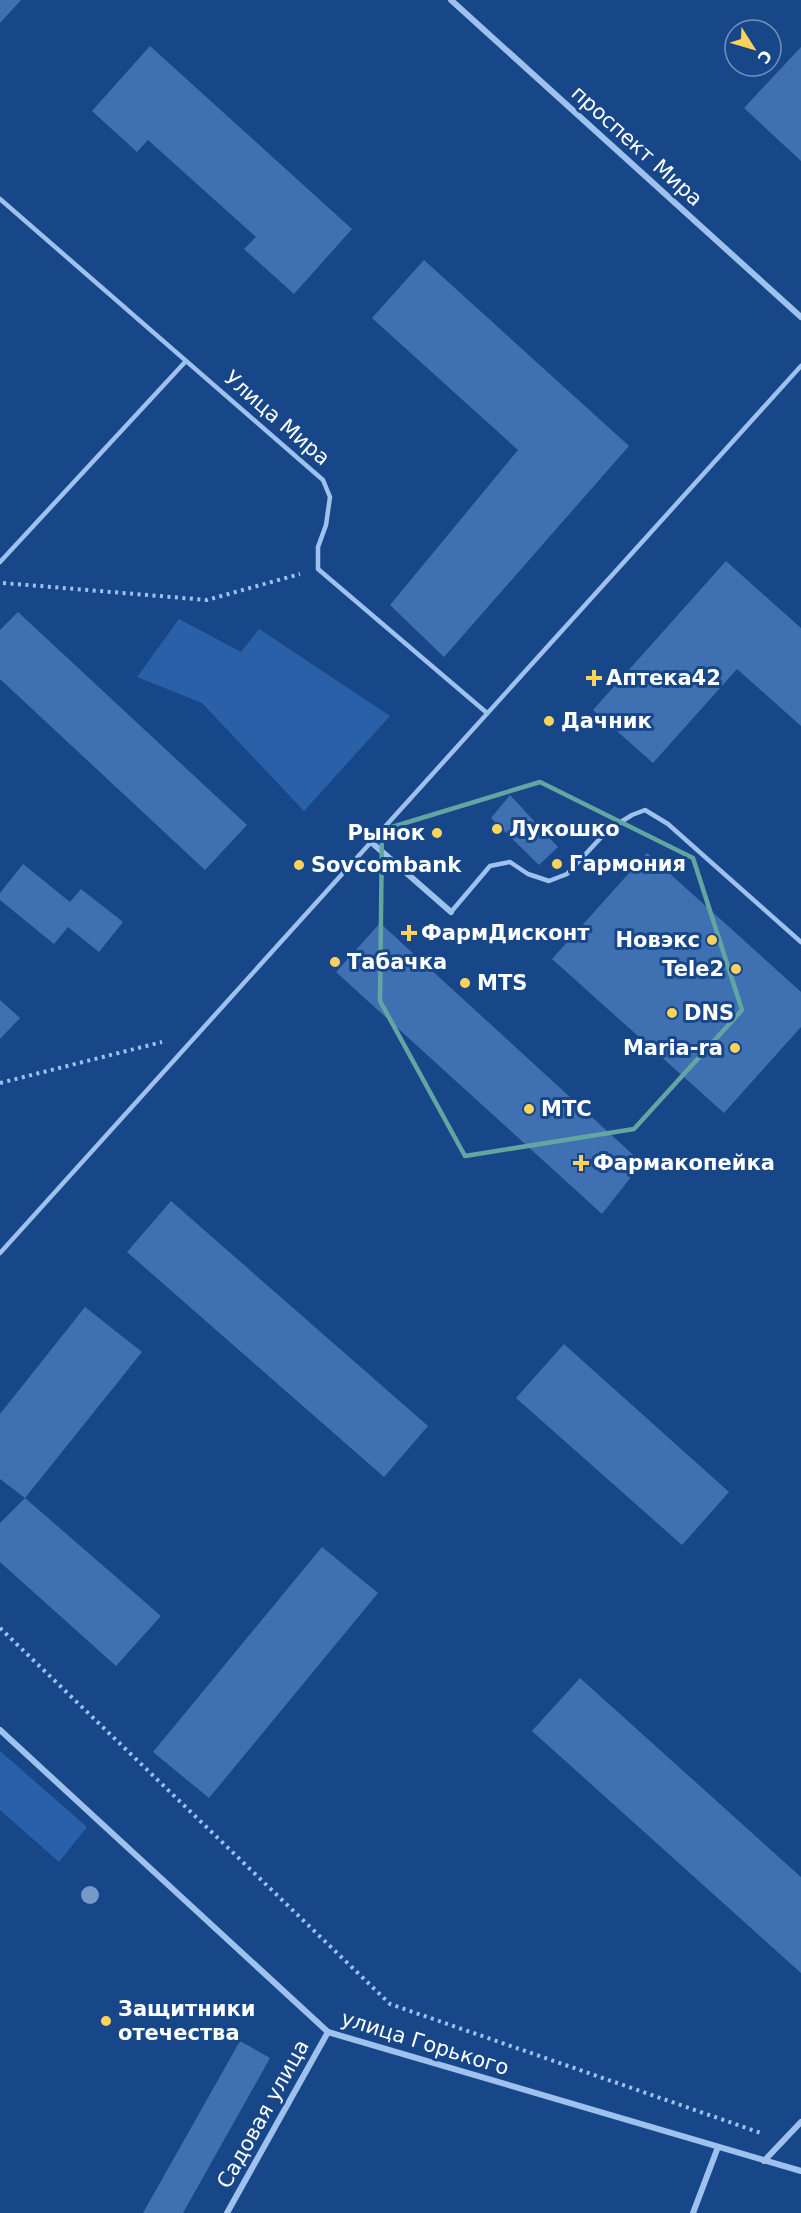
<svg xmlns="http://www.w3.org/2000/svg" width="801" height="2213" font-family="'DejaVu Sans',sans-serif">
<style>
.green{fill:#2960a8}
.building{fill:#3f70b2}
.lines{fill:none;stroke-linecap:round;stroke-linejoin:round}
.path{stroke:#9ec1ee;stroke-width:4;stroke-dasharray:3 4.5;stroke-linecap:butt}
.lane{stroke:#9ec1ee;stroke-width:4.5}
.street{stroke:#9ec1ee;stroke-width:6}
.tree{fill:#7699c7}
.marked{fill:none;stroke:#63a6a1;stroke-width:4.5;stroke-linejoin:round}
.poi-dot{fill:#ffd25c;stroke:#174789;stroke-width:2}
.labels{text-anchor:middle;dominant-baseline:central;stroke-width:6;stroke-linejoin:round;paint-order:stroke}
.street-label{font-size:21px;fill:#fff;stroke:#174789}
.poi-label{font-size:21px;font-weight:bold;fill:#fff;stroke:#174789;text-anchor:start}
</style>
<rect width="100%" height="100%" fill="#174789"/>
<path class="green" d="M179,619L241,652L259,629L390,716L304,811L202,703L137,677Z
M0,1751L87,1827L59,1862L0,1810Z"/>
<path class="building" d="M0,0H21L0,23Z
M150,46L352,229L294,294L244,249L256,237L148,140L137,152L92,111Z
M801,47V161L744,108Z
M424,260L629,446L444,657L390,605L518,450L372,318Z
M726,561L801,628V726L737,669L653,763L593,710Z
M18,612L247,825L205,870L0,679V630Z
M510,795L558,847L539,865L491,818Z
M647,853L801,992V1027L724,1113L552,959Z
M23,864L70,902L81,889L123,922L99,952L68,927L54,944L0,900V893Z
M380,923L642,1163L602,1214L336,972Z
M0,1000L20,1018L0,1039Z
M171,1201L428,1426L384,1477L127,1252Z
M85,1307L142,1352L25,1498L0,1479V1414Z
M564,1344L729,1492L682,1545L516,1398Z
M25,1498L161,1616L116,1666L0,1562V1523Z
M322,1547L378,1593L209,1798L153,1752Z
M580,1678L801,1877V1973L532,1731Z
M240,2041L270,2058L183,2213H143Z"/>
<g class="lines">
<path class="path" d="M3,583L207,600L300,574
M0,1083L162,1042
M0,1628L390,2004L761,2133"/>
<path class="lane" d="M0,199L323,480L330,497L326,525L318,547V569L487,713
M0,562L186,361
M451,912L490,866L510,862L528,874L549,881L567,874L608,830L632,815L645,810L668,824L801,942
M0,1253L801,366"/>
<path class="street" d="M451,0L801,317
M371,842L451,912
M0,1730L328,2032L801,2171
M764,2161L801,2122
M227,2213L328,2032
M693,2213L718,2147"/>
</g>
<circle class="tree" cx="90" cy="1895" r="9"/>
<path class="marked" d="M540,782L693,858L742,1010L634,1129L465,1156L380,1001L382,830Z"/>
<g class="poi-dot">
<path d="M591 669h6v6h6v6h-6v6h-6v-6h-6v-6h6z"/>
<circle cx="549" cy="721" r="6"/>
<circle cx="497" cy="829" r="6"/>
<circle cx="437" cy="833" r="6"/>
<circle cx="557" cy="864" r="6"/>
<circle cx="299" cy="865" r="6"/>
<path d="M406 924h6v6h6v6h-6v6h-6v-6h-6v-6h6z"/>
<circle cx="712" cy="940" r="6"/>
<circle cx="335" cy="962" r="6"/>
<circle cx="736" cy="969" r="6"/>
<circle cx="465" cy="983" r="6"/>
<circle cx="672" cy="1013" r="6"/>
<circle cx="735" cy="1048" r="6"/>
<circle cx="529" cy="1109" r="6"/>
<path d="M578 1154h6v6h6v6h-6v6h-6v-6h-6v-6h6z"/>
<circle cx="106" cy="2021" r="6"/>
</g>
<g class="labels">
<g class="street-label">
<text transform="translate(637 146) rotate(42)">проспект Мира</text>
<text transform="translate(277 418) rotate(41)">Улица Мира</text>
<text transform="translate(425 2043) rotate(17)">улица Горького</text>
<text transform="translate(263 2114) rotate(-61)">Садовая улица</text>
</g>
<g class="poi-label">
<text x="606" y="678">Аптека42</text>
<text x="561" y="721">Дачник</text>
<text x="509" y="829">Лукошко</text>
<text x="425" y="833" text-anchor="end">Рынок</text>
<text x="569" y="864">Гармония</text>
<text x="311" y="865">Sovcombank</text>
<text x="421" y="933">ФармДисконт</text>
<text x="700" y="940" text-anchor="end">Новэкс</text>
<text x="347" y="962">Табачка</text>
<text x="724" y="969" text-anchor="end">Tele2</text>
<text x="477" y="983">MTS</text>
<text x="684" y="1013">DNS</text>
<text x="723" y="1048" text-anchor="end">Maria-ra</text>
<text x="541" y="1109">МТС</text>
<text x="593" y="1163">Фармакопейка</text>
<text x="118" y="2009">Защитники<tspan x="118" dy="24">отечества</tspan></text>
</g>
</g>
<g transform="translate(753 48) rotate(127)"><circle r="28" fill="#174789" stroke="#7491b8" stroke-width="1.5"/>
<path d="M0-4.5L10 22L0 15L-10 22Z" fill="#ffd25c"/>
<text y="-9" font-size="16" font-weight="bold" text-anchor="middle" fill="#ffffff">С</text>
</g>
</svg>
